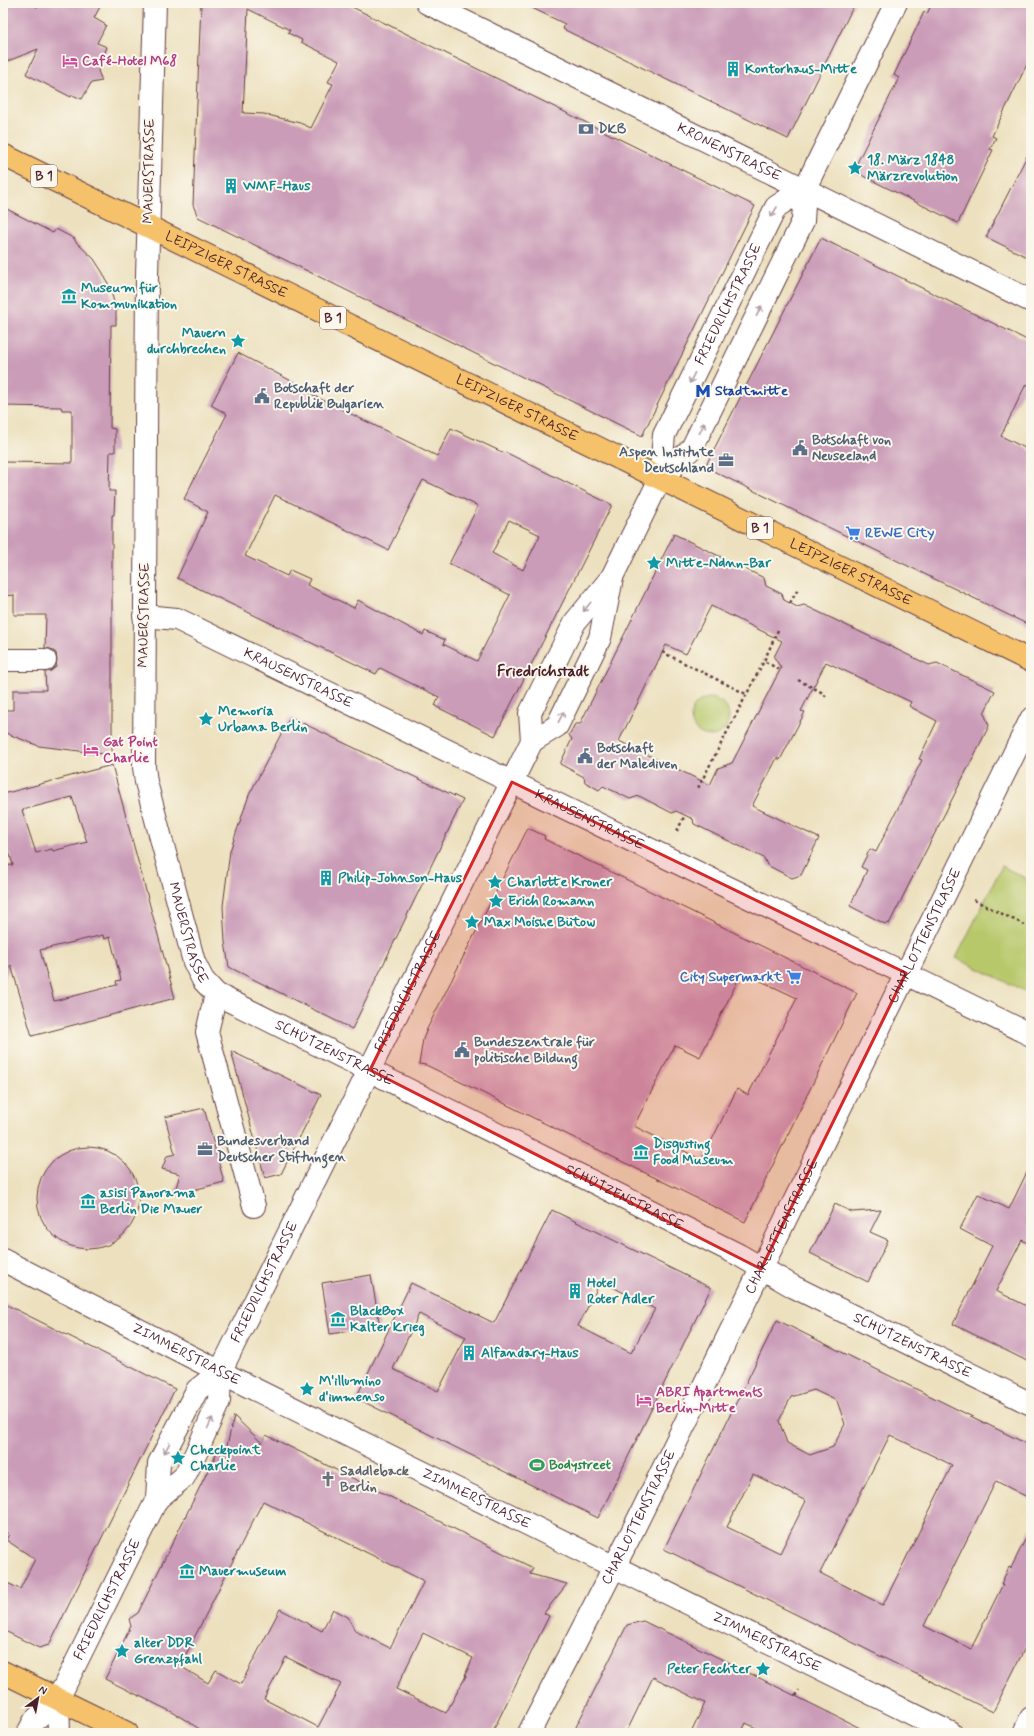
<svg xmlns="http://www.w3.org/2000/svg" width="1034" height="1736" font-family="Mynerve,sans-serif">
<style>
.green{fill:#b7c86a;stroke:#80744a}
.building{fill:#ca9cb8;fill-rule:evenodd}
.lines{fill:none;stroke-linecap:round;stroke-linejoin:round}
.minor-casing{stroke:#623c41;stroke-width:24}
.major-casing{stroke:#623c41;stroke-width:24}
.path{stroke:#623c41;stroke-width:2.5;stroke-dasharray:3 3;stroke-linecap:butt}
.minor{stroke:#fff;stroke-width:22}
.major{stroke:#f5c16b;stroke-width:22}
.oneway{stroke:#ae9aa0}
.marked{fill:#d62828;fill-opacity:0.2;stroke:#d62828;stroke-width:3;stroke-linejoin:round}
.labels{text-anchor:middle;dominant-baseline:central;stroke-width:4;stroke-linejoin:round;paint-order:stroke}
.shield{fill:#fbf7ec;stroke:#7f6065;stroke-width:1}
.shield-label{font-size:13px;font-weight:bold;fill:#4a1f2b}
.hotel-label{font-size:14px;font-weight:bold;fill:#b23c85;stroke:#fbf7ec;text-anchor:start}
.culture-label{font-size:14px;font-weight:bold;fill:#0d838f;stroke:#fbf7ec;text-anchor:start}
.service-label{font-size:14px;font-weight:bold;fill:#4e5e75;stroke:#fbf7ec;text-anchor:start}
.street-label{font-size:14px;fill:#4a1f2b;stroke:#fbf7ec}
.transit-label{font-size:14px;font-weight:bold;fill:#164399;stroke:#fbf7ec;text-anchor:start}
.shop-label{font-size:14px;font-weight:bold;fill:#366cbe;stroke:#fbf7ec;text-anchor:start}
.leisure-label{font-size:14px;font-weight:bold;fill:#27864d;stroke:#fbf7ec;text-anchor:start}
.worship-label{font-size:14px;font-weight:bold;fill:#5b616d;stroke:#fbf7ec;text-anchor:start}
.quarter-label{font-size:16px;font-weight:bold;fill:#4a1f2b;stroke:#fbf7ec}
</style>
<rect width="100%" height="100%" fill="#fbf7ec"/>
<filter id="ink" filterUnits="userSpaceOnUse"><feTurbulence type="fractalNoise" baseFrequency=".025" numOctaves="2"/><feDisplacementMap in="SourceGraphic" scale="8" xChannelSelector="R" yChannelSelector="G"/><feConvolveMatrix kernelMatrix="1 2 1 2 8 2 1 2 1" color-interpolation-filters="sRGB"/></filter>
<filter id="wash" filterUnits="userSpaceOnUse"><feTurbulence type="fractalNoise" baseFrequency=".012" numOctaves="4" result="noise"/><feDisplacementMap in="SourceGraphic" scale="16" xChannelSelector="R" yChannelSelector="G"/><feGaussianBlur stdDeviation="0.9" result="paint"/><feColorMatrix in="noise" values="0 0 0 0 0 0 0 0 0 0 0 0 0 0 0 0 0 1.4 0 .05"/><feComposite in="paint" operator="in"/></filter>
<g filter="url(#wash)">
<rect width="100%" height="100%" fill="#ece0be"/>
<path class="green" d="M691 717a19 19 0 1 1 38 0a19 19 0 1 1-38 0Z
M1002,866L1031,881V994L956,958Z"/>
<g id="blocks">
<path class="building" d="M3,3H102L94,18L106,25L97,43L107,47L98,71L102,81L91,83L82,99L72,95L71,97L26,74L38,49L3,63Z
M201,3H344L755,206L642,436L198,217L193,205ZM248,9L290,30L288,33L302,40L301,42L339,61L328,82L333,84L311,128L300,123L264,114L243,113Z
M522,3H855L788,139L563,29L565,24Z
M932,3H1031V56L992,136L996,138L990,149L993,150L958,223L853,171L899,78L894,75L924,12L927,14Z
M1031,148V259L986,237Z
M3,207L53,233L56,229L75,239V241L94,259L103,273L110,288L114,302L116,303V325H111L110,428L115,429V452H110L109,491H115L114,515H112V755L39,746L3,732V710H13V690H46L45,672L51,671L56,667L57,660L56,653L51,649L45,648L46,615H14V595L3,596V462L72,463V410H62L61,407L3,406Z
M821,238L1031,342V386L1026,384L1001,436L1031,451V626L705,467Z
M238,353L301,386L300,389L437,456L451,428L504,453L505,452L612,505L495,736L435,706L439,697L380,668L376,674L177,578L208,512L184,499L227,414L211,405ZM423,480L478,506L449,564L510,595L477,661L443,644L445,640L425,631L423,635L358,600L354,608L307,585L310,579L290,570L287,576L245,556L275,495L388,550ZM509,520L540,535L523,570L492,553Z
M674,534L764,578L766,586L782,594L784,600L797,607L804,605L929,665L937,663L995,691L984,713L989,726L889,924L886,923L885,924L850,906L867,870L861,867L870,849L876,852L922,760L919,759L937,721L909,706L911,702L826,662L801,711L805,712L780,760L777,758L752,806L819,838L801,875L792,878L767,865L764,858L694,824L693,819L676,811L672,813L639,796L630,799L603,786L599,790L585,782L584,777L560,764L572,739L569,735L575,724H580ZM711,606L782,641L774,657L781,668L732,763L718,768L710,785L619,741L666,645L686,654Z
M290,717L463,800L352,1029L229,967L225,942L223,906L230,851L249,795Z
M112,765L175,998L32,1036L11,965L3,982V866L13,865L3,831V794ZM72,797L87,842L53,851L52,849L36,853L22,810ZM103,935L104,939L110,937L121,980L116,981L117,985L54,1001L40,950Z
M528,828L545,836L544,839L857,993L745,1222L426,1065L419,1064L423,1039L427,1029ZM742,972L797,998L748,1095L737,1089L702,1160L634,1126L675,1045L700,1057Z
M231,1051L321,1095L281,1174L265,1178Z
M204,1108L224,1182L174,1195L180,1174L162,1169L167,1156L175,1154L165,1117Z
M37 1198a51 51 0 1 1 102 0a51 51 0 1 1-102 0Z
M1031,1164V1245L1022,1240L996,1291L1031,1308V1363L953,1324L992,1246L960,1229L978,1194L1009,1209Z
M835,1204L852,1212L881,1210L870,1232L888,1240L868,1282L810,1253Z
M552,1210L711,1288L598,1518L356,1398L411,1283L494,1323ZM601,1281L655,1309L631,1353L578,1326ZM419,1314L466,1337L438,1391L393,1369Z
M371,1275L380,1327L330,1334L322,1283Z
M3,1303L175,1389L49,1645L39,1648L3,1630V1581L20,1589L35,1559L6,1540L9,1534L3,1531Z
M777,1320L1031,1446V1499L996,1481L924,1626L971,1649L1003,1584H1001L1009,1567L1011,1568L1031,1528V1636L993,1712L664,1549ZM814,1390L837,1401L845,1424L833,1447L810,1455L787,1443L779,1421L791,1397ZM890,1435L952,1465L883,1605L820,1573ZM753,1474L806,1501L780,1553L727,1527Z
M234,1416L262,1443L266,1435L533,1568L530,1574L567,1584L544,1613L549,1616L492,1733H206L174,1713L105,1679L131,1626L129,1619L138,1613L218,1450L225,1454ZM263,1501L424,1581L390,1648L355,1631L348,1617L333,1609L322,1631L280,1609L241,1684L216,1670L208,1683L180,1666ZM423,1633L473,1658L465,1675L466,1676L446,1713L396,1689ZM286,1657L341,1684L318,1727L264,1699Z
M643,1621L711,1654L870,1733H766L746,1723L741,1733H691L705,1703L653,1677L626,1733H573L627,1625Z"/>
</g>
</g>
<g filter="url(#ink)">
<use href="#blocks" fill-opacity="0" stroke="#623c41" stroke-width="1"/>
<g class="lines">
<g class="minor-casing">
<g id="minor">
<path id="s1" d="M155,3L147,275L144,767L146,782L194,962L203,980L216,994L557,1164L739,1255L794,1287L1031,1404"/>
<path id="s2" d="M427,3L1031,301"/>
<path id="s3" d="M660,479L664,435L776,207L805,188"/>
<path id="s4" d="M144,616L177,619L1031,1035"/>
<path d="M3,660H45"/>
<path d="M532,741L557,726L600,638L612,578"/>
<path d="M216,994L207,1032L254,1206"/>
<path id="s5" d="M3,1260L246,1385L951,1733"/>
<path d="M157,1499L184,1477L196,1453L219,1401L220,1372"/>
<path d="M58,1699L59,1733"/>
<path id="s6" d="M28,1733L35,1720L58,1699L157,1499L159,1463L197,1390L220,1372L532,741L530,713L575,622L612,577L660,479L692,448L803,221L805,188L896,3"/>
<path id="s7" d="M529,1733L631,1534L1031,719"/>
<path d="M1024,1733L1031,1718"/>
</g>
</g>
<g class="major-casing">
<g id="major">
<path id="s8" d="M3,155L1031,661"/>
<path d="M3,1672L127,1733"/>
</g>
</g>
<path class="path" d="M36,7L38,3
M790,603L798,589
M778,630L764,661L780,670
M662,652L746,694
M798,680L823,693L827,698
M698,788L764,661
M677,831L685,815
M974,900L1031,928
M796,1696L799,1690"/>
<use href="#minor" class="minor"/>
<use href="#major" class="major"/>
</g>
<defs><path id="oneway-shaft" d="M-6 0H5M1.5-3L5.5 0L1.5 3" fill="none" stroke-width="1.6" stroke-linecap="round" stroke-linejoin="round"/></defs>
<g class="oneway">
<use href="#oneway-shaft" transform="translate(774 212) rotate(121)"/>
<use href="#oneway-shaft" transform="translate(759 311) rotate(-64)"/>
<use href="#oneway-shaft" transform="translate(692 378) rotate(116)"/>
<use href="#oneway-shaft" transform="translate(702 428) rotate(-64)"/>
<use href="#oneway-shaft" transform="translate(587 607) rotate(129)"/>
<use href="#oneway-shaft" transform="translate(561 717) rotate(-64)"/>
<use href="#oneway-shaft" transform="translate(210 1423) rotate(-66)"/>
<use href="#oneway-shaft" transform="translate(167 1448) rotate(117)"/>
</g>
</g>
<path class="marked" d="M512,782L906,973L761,1269L370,1070Z"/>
<defs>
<g id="hotel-bare" transform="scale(1.2)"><path d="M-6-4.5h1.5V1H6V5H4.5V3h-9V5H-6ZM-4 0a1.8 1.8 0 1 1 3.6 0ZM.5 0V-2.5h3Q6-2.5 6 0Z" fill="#d1479c" stroke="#fbf7ec" stroke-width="2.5" paint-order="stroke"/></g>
<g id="building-bare" transform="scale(1.2)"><path d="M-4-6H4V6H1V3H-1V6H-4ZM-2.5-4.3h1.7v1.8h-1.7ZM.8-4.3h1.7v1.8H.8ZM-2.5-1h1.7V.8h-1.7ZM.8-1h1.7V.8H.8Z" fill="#0f9aa8" stroke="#fbf7ec" stroke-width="2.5" paint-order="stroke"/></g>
<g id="bank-bare" transform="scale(1.2)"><path d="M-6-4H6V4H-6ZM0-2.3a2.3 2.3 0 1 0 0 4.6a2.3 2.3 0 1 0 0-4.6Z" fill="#5c6f8a" stroke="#fbf7ec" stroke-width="2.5" paint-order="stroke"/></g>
<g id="sight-bare" transform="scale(1.2)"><path d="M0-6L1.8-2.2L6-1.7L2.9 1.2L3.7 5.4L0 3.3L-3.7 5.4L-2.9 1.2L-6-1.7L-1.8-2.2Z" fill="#0f9aa8" stroke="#fbf7ec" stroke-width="2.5" paint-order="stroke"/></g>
<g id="museum-bare" transform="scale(1.2)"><path d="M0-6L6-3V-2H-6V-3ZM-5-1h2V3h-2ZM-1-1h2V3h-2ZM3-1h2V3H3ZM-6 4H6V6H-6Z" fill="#0f9aa8" stroke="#fbf7ec" stroke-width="2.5" paint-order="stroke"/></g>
<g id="metro-bare" transform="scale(1.2)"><path d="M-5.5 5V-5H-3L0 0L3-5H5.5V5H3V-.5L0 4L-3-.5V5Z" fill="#1a4fb4" stroke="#fbf7ec" stroke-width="2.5" paint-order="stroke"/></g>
<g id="civic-bare" transform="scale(1.2)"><path d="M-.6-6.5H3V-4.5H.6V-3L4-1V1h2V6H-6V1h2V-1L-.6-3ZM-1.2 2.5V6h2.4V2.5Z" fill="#5c6f8a" stroke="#fbf7ec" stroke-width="2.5" paint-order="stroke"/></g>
<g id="office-bare" transform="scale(1.2)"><path d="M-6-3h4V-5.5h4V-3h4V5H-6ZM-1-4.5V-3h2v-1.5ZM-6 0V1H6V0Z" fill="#5c6f8a" stroke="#fbf7ec" stroke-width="2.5" paint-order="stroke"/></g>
<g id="supermarket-bare" transform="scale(1.2)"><path d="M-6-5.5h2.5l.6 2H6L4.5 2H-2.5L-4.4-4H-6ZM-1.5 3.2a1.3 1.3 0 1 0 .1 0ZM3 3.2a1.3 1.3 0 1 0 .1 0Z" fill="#3f7fe0" stroke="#fbf7ec" stroke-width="2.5" paint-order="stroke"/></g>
<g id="stadium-bare" transform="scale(1.2)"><path d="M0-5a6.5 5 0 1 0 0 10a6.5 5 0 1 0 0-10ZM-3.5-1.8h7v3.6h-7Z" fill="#2e9e5b" stroke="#fbf7ec" stroke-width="2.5" paint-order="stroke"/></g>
<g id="church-bare" transform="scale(1.2)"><path d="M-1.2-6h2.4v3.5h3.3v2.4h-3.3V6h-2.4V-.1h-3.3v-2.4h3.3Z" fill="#6b7280" stroke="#fbf7ec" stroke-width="2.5" paint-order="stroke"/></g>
</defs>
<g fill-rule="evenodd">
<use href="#hotel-bare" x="70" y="61"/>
<use href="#building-bare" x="733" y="69"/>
<use href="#bank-bare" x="586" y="129"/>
<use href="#sight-bare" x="855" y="168"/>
<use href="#building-bare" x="231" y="186"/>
<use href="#museum-bare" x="69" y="296"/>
<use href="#sight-bare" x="238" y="341"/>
<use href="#metro-bare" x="703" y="391"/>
<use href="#civic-bare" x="262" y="396"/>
<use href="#civic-bare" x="800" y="448"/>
<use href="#office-bare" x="726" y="460"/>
<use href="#supermarket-bare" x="853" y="533"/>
<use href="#sight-bare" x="654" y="563"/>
<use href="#sight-bare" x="206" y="719"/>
<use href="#hotel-bare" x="91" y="750"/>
<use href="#civic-bare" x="585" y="756"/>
<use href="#building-bare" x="326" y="878"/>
<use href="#sight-bare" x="495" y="882"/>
<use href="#sight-bare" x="496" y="901"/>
<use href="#sight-bare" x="472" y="922"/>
<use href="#supermarket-bare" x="794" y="977"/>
<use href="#civic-bare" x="462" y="1050"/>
<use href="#office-bare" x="205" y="1149"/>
<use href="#museum-bare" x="641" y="1152"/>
<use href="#museum-bare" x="88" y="1201"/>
<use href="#building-bare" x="575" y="1291"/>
<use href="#museum-bare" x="338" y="1319"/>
<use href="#building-bare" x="469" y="1353"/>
<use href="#sight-bare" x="307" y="1389"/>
<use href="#hotel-bare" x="644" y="1400"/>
<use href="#sight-bare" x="178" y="1458"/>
<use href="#stadium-bare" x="537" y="1465"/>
<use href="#church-bare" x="328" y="1479"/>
<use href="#museum-bare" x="187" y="1571"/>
<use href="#sight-bare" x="122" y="1651"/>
<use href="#sight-bare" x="763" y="1669"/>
</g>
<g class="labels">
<g class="shield">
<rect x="31" y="165" width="26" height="22" rx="3"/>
<rect x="320" y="307" width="26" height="22" rx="3"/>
<rect x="747" y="517" width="26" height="22" rx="3"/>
</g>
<g class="shield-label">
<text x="44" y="176">B 1</text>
<text x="333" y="318">B 1</text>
<text x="760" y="528">B 1</text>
</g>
<g class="hotel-label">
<text x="82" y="61">Café-Hotel M68</text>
<text x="103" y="742">Gat Point<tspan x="103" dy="16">Charlie</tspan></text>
<text x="656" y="1392">ABRI Apartments<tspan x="656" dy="16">Berlin-Mitte</tspan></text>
</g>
<g class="culture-label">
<text x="745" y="69">Kontorhaus-Mitte</text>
<text x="867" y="160">18. März 1848<tspan x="867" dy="16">Märzrevolution</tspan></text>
<text x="243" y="186">WMF-Haus</text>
<text x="81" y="288">Museum für<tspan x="81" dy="16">Kommunikation</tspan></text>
<text x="226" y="333" text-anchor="end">Mauern<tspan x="226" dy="16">durchbrechen</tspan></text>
<text x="666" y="563">Mitte-Ndnn-Bar</text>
<text x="218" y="711">Memoria<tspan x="218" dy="16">Urbana Berlin</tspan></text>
<text x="338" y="878">Philip-Johnson-Haus</text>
<text x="507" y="882">Charlotte Kroner</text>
<text x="508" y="901">Erich Romann</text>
<text x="484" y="922">Max Moishe Bütow</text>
<text x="653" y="1144">Disgusting<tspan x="653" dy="16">Food Museum</tspan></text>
<text x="100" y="1193">asisi Panorama<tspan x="100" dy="16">Berlin Die Mauer</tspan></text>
<text x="587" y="1283">Hotel<tspan x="587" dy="16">Roter Adler</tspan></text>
<text x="350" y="1311">BlackBox<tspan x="350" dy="16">Kalter Krieg</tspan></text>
<text x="481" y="1353">Alfandary-Haus</text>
<text x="319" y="1381">M'illumino<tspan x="319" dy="16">d'immenso</tspan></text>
<text x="190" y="1450">Checkpoint<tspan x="190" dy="16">Charlie</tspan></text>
<text x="199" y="1571">Mauermuseum</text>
<text x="134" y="1643">alter DDR<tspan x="134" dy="16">Grenzpfahl</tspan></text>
<text x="751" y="1669" text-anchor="end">Peter Fechter</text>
</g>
<g class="service-label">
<text x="598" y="129">DKB</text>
<text x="274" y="388">Botschaft der<tspan x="274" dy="16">Republik Bulgarien</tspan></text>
<text x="812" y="440">Botschaft von<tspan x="812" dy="16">Neuseeland</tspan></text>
<text x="714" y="452" text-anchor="end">Aspen Institute<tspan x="714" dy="16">Deutschland</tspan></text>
<text x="597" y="748">Botschaft<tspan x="597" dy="16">der Malediven</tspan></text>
<text x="474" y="1042">Bundeszentrale für<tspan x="474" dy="16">politische Bildung</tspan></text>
<text x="217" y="1141">Bundesverband<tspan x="217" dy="16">Deutscher Stiftungen</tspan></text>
</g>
<g class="street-label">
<text stroke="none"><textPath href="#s2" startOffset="337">KRONENSTRASSE</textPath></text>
<text transform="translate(149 171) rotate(-89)">MAUERSTRASSE</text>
<text stroke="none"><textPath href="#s8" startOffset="249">LEIPZIGER STRASSE</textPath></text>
<text stroke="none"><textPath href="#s3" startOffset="190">FRIEDRICHSTRASSE</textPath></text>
<text stroke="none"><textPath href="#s8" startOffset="573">LEIPZIGER STRASSE</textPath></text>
<text stroke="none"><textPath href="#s8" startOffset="945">LEIPZIGER STRASSE</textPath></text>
<text transform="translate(144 615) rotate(-89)">MAUERSTRASSE</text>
<text stroke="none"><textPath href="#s4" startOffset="168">KRAUSENSTRASSE</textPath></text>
<text stroke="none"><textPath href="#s4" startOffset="492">KRAUSENSTRASSE</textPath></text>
<text stroke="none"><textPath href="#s1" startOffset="936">MAUERSTRASSE</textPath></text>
<text stroke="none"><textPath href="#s7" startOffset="890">CHARLOTTENSTRASSE</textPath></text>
<text stroke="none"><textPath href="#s6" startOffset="841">FRIEDRICHSTRASSE</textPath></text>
<text stroke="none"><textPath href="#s1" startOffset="1137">SCHÜTZENSTRASSE</textPath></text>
<text stroke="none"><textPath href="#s1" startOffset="1461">SCHÜTZENSTRASSE</textPath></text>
<text stroke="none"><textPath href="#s7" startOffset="566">CHARLOTTENSTRASSE</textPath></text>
<text stroke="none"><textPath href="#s6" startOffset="517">FRIEDRICHSTRASSE</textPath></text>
<text stroke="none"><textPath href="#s1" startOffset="1785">SCHÜTZENSTRASSE</textPath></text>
<text stroke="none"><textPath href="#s5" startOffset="206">ZIMMERSTRASSE</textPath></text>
<text stroke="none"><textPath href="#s5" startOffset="530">ZIMMERSTRASSE</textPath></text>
<text stroke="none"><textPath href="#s7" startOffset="242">CHARLOTTENSTRASSE</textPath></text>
<text stroke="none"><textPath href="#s6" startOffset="157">FRIEDRICHSTRASSE</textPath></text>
<text stroke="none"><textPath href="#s5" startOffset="854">ZIMMERSTRASSE</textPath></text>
</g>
<g class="transit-label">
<text x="715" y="391">Stadtmitte</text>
</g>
<g class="shop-label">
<text x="865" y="533">REWE City</text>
<text x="782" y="977" text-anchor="end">City Supermarkt</text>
</g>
<g class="leisure-label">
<text x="549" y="1465">Bodystreet</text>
</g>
<g class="worship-label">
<text x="340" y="1471">Saddleback<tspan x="340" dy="16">Berlin</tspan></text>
</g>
<g class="quarter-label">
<text x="543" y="671">Friedrichstadt</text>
</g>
</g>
<rect width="1034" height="1736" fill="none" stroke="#fbf7ec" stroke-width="16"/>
<g transform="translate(38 1698) rotate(32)" stroke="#fbf7ec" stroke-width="3" paint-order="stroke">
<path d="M0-3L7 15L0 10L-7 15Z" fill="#4a1f2b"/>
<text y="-6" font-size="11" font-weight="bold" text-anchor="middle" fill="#4a1f2b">N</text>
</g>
</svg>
